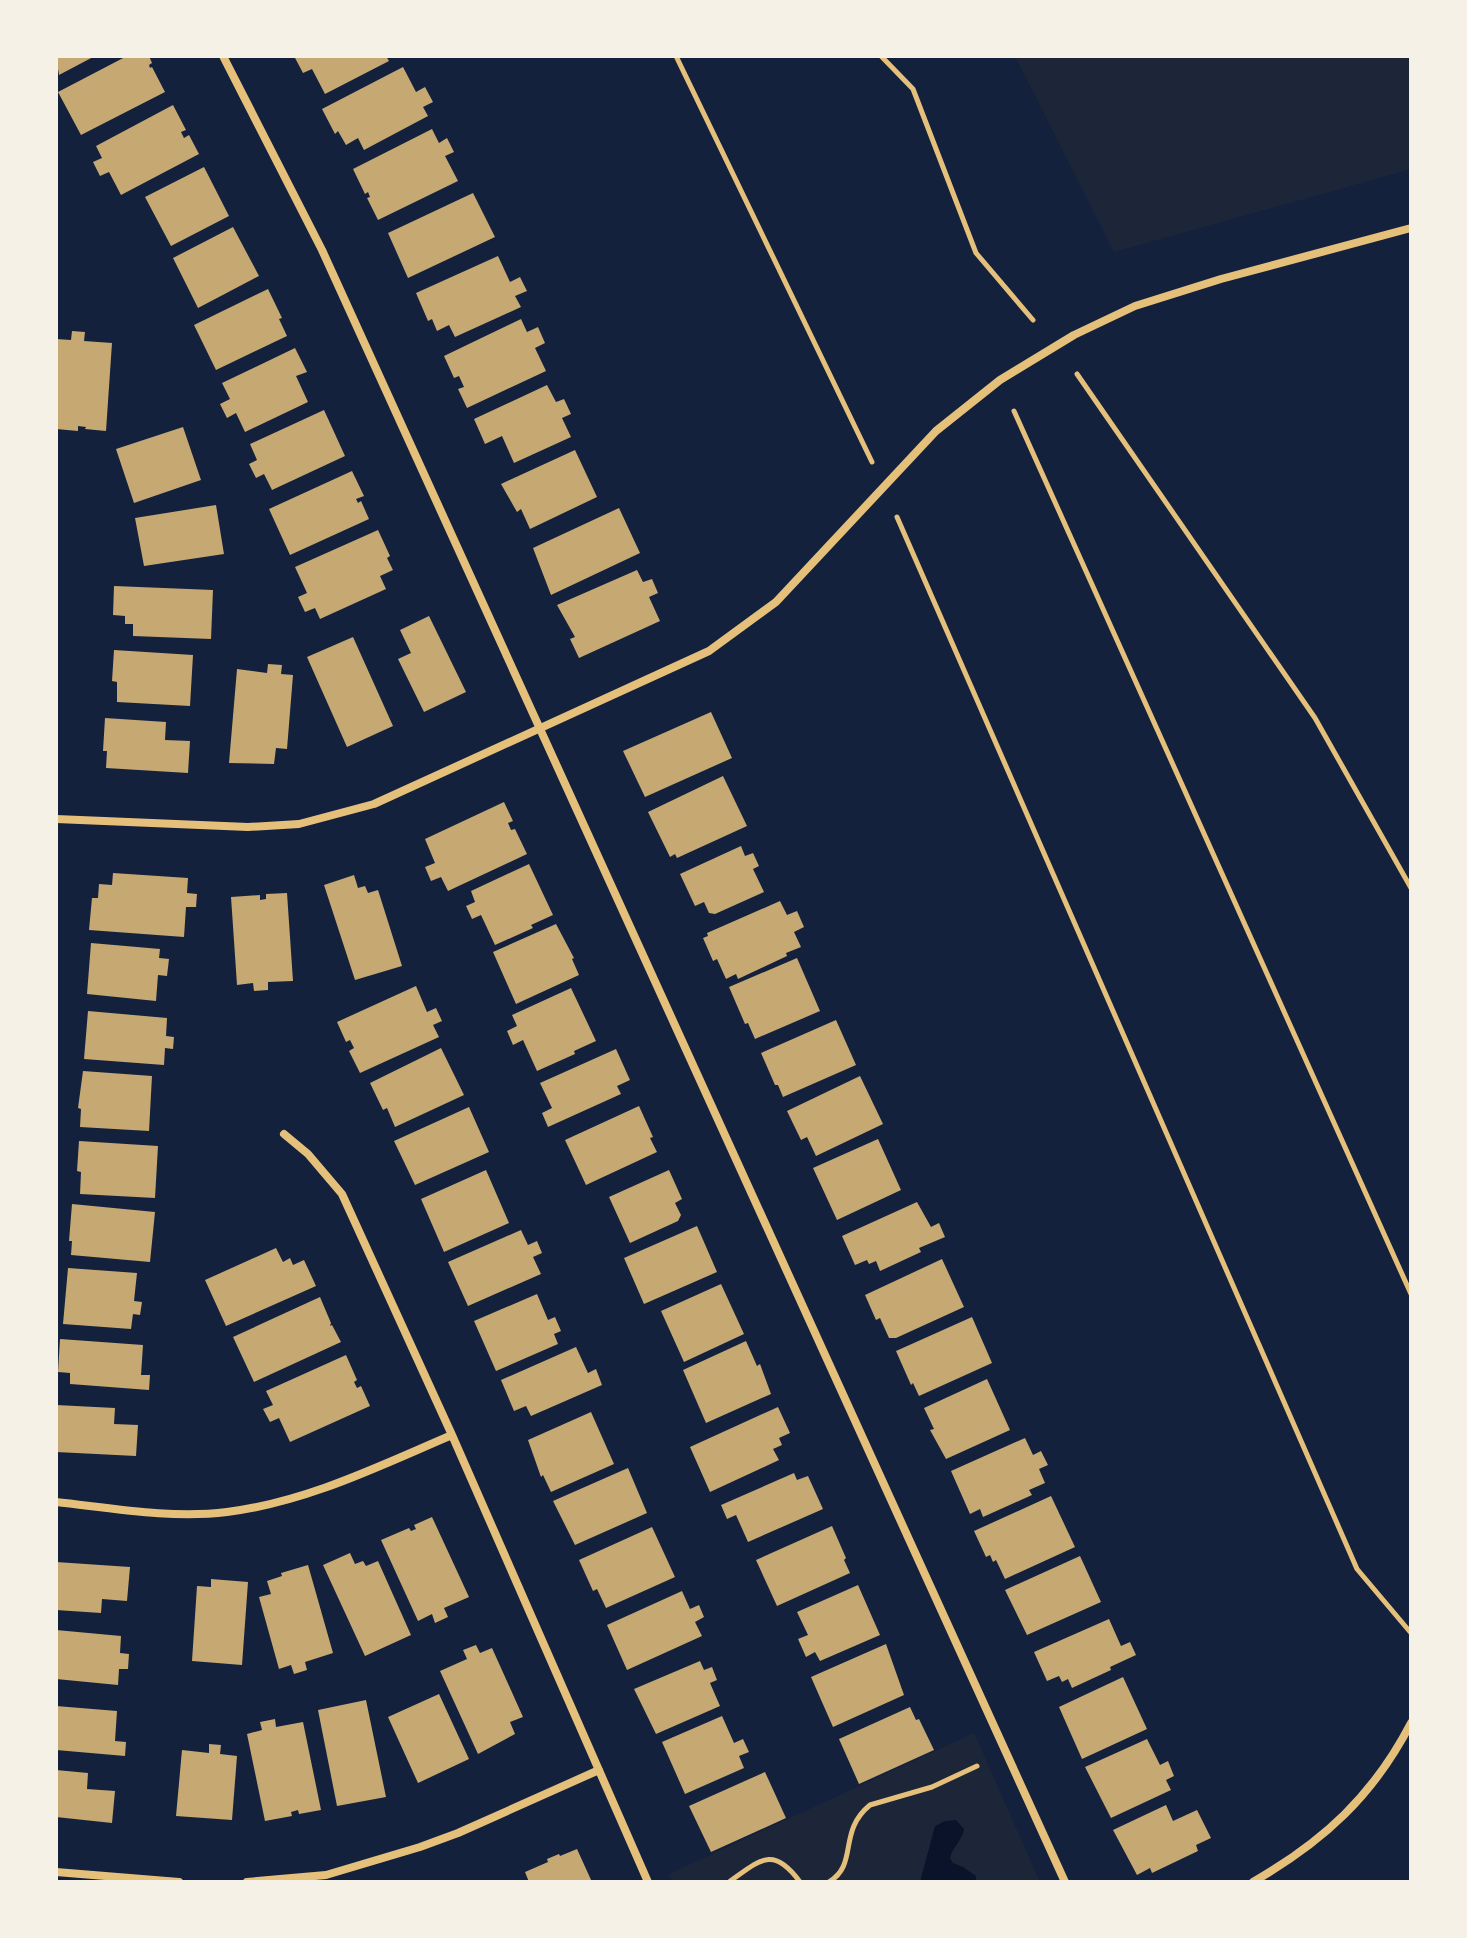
<svg xmlns="http://www.w3.org/2000/svg" width="1467" height="1938" font-family="'DM Sans',sans-serif">
<style>
.green{fill:#1d2539}
.water{fill:#0b132b}
.building{fill:#c6a872}
.lines{fill:none;stroke-linecap:round;stroke-linejoin:round}
.path{stroke:#e5c07b;stroke-width:5}
.minor{stroke:#e5c07b;stroke-width:8}
</style>
<rect width="100%" height="100%" fill="#14213d"/>
<path class="green" d="M1015,56H1411V169L1114,252Z
M974,1733L1040,1882H673L669,1874Z"/>
<path class="water" d="M956,1820L964,1829C962,1841 953,1846 950,1858L953,1863L963,1867L976,1876V1882H920L935,1826L945,1821Z"/>
<path class="building" d="M56,56H95L59,75Z
M127,56H149L152,63L149,65L150,68L152,67L165,92L81,135L58,92Z
M294,56H386L389,61L325,94L312,69L303,73Z
M403,67L416,92L425,87L433,102L423,107L428,116L364,150L358,138L346,145L338,131L335,134L322,109Z
M173,105L186,130L181,132L184,138L189,135L199,154L121,195L109,172L100,176L93,162L102,158L96,146Z
M432,129L439,143L447,138L454,152L445,156L458,181L378,220L367,198L370,197L368,192L365,194L353,169Z
M204,167L229,216L171,246L145,197Z
M473,193L495,237L408,278L388,233Z
M233,227L259,276L198,308L173,258Z
M498,256L510,282L520,277L527,291L515,296L521,307L455,337L449,325L437,331L432,319L428,321L416,293Z
M268,289L282,318L279,319L287,336L216,370L194,325Z
M521,319L527,332L538,327L545,343L535,348L546,371L467,408L458,389L464,387L459,376L454,378L444,356Z
M72,331L85,332L84,341L112,343L106,431L85,429L86,427L78,426V431L56,429V339L71,340Z
M295,348L307,372L296,376L308,402L245,432L236,413L227,418L220,404L230,399L222,383Z
M547,385L556,402L564,399L571,414L562,418L571,437L514,463L502,436L485,444L474,419Z
M324,410L345,456L272,490L264,474L256,478L249,464L257,460L250,444Z
M183,427L201,480L134,503L116,449Z
M575,450L597,497L530,529L521,509L517,512L501,484Z
M352,471L364,496L356,499L358,503L361,501L369,519L290,555L269,509Z
M216,505L224,554L144,566L135,518Z
M619,508L640,553L551,595L533,548Z
M378,530L390,556L387,558L393,570L380,576L386,589L320,619L315,608L305,612L298,597L307,593L295,567Z
M637,570L643,582L652,579L658,593L649,597L660,621L579,658L570,639L575,637L557,605Z
M114,586L213,590L211,639L133,636V624H125V616L113,615Z
M429,616L466,692L424,712L398,659L411,653L400,630Z
M353,637L393,726L347,747L307,657Z
M114,650L193,655L190,706L117,702V682L112,681Z
M268,664L282,665L281,674L293,675L287,749L276,748L274,764L229,763L237,669L267,673Z
M711,712L732,758L645,797L623,751Z
M105,718L166,722L165,740L190,741L188,773L106,768L107,751H103Z
M723,776L747,826L677,858L675,854L670,857L648,812Z
M504,802L513,821L508,823L511,830L515,829L527,854L448,891L441,877L431,881L425,867L435,863L425,839Z
M741,846L745,856L753,853L759,866L753,869L764,892L715,914L709,913L704,902L695,906L680,874Z
M529,864L553,915L531,925L533,928L495,945L481,915L472,919L466,906L475,902L471,891Z
M113,873L188,878L187,893L197,894L196,907H186L184,937L89,930L92,898H98L99,884L112,885Z
M354,875L358,888L365,886L368,893L378,890L402,966L355,980L324,885Z
M287,893L293,981L268,982V990L254,991L253,983L237,985L231,897L260,895V900L266,899V894Z
M780,901L787,915L797,911L804,927L794,932L801,947L786,953L787,956L738,979L736,974L726,979L717,959L713,961L703,938L708,936L707,933Z
M556,924L574,958L572,959L579,975L516,1004L493,952Z
M91,943L160,949L159,958L169,959L167,976L158,975L156,1001L87,994Z
M797,958L820,1011L755,1039L748,1023L745,1024L729,987Z
M416,986L427,1012L436,1008L442,1021L433,1025L439,1037L360,1073L349,1051L354,1048L350,1040L346,1042L337,1022Z
M571,988L596,1041L574,1051L575,1054L537,1071L523,1040L513,1045L507,1031L517,1026L512,1015Z
M88,1011L167,1018L166,1036L174,1037L173,1049L165,1048L164,1065L84,1059Z
M836,1020L856,1065L783,1097L778,1085H775L761,1053Z
M441,1048L464,1095L395,1127L387,1108L383,1110L370,1083Z
M616,1049L630,1080L617,1086L621,1094L548,1127L542,1113L552,1108L540,1083Z
M83,1071L152,1076L149,1131L80,1127L81,1109L78,1108Z
M860,1076L883,1124L816,1156L807,1137L801,1140L787,1111Z
M639,1106L653,1137L650,1138L657,1152L586,1185L565,1140Z
M469,1107L489,1152L415,1185L394,1141Z
M878,1139L901,1190L837,1220L813,1168Z
M79,1141L158,1146L155,1198L80,1194L81,1172L77,1171Z
M486,1170L509,1223L444,1252L421,1199Z
M669,1170L682,1199L675,1203L681,1215L678,1221L630,1243L609,1197Z
M917,1202L931,1227L939,1223L945,1237L919,1248L921,1252L880,1271L876,1261L869,1264L867,1260L855,1265L842,1236Z
M72,1204L155,1212L150,1262L71,1255L72,1241H69Z
M697,1226L717,1272L644,1304L624,1258Z
M521,1230L528,1245L537,1241L542,1253L533,1257L541,1274L468,1306L448,1262Z
M276,1248L283,1262L290,1258L293,1265L304,1260L316,1286L226,1326L205,1280Z
M942,1259L964,1307L896,1338H889L880,1318L876,1320L865,1295Z
M68,1268L137,1273L134,1301L142,1302L140,1315L133,1314L131,1329L63,1324Z
M721,1284L744,1334L684,1362L661,1311Z
M537,1294L548,1320L555,1317L561,1331L554,1334L558,1344L496,1371L474,1321Z
M320,1297L331,1323L330,1326L332,1325L341,1342L254,1382L233,1337Z
M972,1317L992,1363L919,1396L913,1383L911,1385L896,1351Z
M60,1339L143,1345L141,1375H150L149,1390L70,1384V1373L58,1372Z
M746,1341L757,1366L760,1364L771,1394L706,1423L683,1370Z
M576,1347L588,1373L596,1369L602,1385L531,1416L526,1406L514,1411L501,1380Z
M346,1355L357,1380L354,1382L357,1388L361,1386L370,1406L290,1442L279,1418L270,1422L263,1409L273,1405L266,1391Z
M987,1379L1010,1430L946,1459L930,1430L934,1429L924,1408Z
M56,1405L115,1408L114,1424L138,1425L136,1456L56,1452Z
M778,1407L790,1433L779,1438L782,1445L773,1449L779,1460L710,1492L690,1447Z
M591,1412L614,1464L551,1492L543,1475L541,1477L528,1440Z
M1025,1438L1033,1455L1041,1451L1048,1465L1039,1469L1045,1483L1029,1490L1032,1495L983,1517L980,1509L970,1514L951,1471Z
M628,1468L647,1513L575,1545L553,1501Z
M794,1473L797,1480L808,1476L823,1509L748,1542L736,1515L727,1519L721,1505Z
M1051,1496L1075,1547L1005,1579L996,1560L993,1562L990,1555L986,1557L974,1531Z
M432,1517L469,1597L444,1608L448,1617L435,1623L432,1614L418,1621L381,1540L409,1528L411,1531L416,1529L414,1525Z
M832,1526L846,1558L844,1560L850,1573L777,1606L756,1560Z
M652,1527L675,1577L606,1608L597,1589L593,1591L579,1560Z
M350,1553L355,1564L363,1561L366,1566L378,1561L411,1635L365,1656L323,1565Z
M1080,1556L1101,1602L1027,1635L1005,1590Z
M56,1562L130,1567L127,1601L102,1599L101,1613L56,1610Z
M308,1565L333,1653L305,1662L307,1670L294,1674L291,1665L279,1669L259,1597L271,1594L267,1581L282,1576L281,1573Z
M211,1579L248,1582L242,1665L192,1661L197,1586L211,1587Z
M858,1585L880,1635L820,1661L815,1652L806,1657L798,1639L808,1635L797,1612Z
M682,1591L690,1609L699,1605L704,1617L695,1622L702,1636L627,1670L607,1625Z
M1109,1619L1121,1646L1130,1642L1136,1655L1110,1667L1111,1670L1072,1688L1068,1679L1062,1682L1059,1676L1047,1681L1034,1652Z
M56,1630L121,1636L120,1653L129,1654L128,1669H119L118,1685L56,1679Z
M886,1644L904,1695L833,1727L811,1677Z
M476,1645L480,1653L492,1648L523,1717L510,1722L515,1734L478,1754L440,1671L467,1659L463,1650Z
M700,1661L704,1670L712,1667L717,1680L710,1683L720,1706L656,1734L634,1689Z
M1123,1677L1147,1729L1082,1759L1059,1707Z
M439,1694L469,1759L418,1783L388,1717Z
M366,1700L386,1797L337,1806L318,1710Z
M56,1706L117,1711L115,1741L126,1742L125,1756L56,1750Z
M910,1707L916,1720L919,1719L934,1750L859,1784L839,1739Z
M722,1716L734,1743L743,1739L749,1752L739,1756L744,1768L685,1794L662,1742Z
M275,1719L276,1727L303,1722L321,1810L299,1814L298,1810L291,1812L292,1816L265,1821L247,1734L262,1730L260,1722Z
M1147,1739L1160,1765L1168,1761L1174,1776L1166,1780L1171,1790L1111,1818L1085,1767Z
M209,1744L221,1745L220,1754L237,1756L232,1820L176,1816L182,1750L209,1753Z
M56,1770L88,1773L87,1789L115,1791L112,1823L56,1817Z
M765,1772L786,1818L711,1852L689,1806Z
M1166,1805L1173,1821L1197,1810L1211,1838L1196,1845L1198,1851L1152,1873L1150,1868L1137,1875L1113,1830Z
M577,1849L592,1882H529L525,1872L548,1862L547,1859L559,1854L560,1856Z"/>
<g class="lines">
<path class="path" d="M676,56L872,462
M881,56L913,89L976,253L1033,320
M1077,374L1315,718L1411,888
M1014,411L1411,1294
M897,517L1357,1569L1411,1633
M729,1882C760,1860 773,1845 800,1882
M829,1882C859,1864 837,1832 870,1805L932,1787L977,1766"/>
<path class="minor" d="M223,56L322,250L1065,1882
M56,819L248,827L299,824L374,804L709,651L776,602L936,431L1000,380L1074,335L1135,306L1221,279L1411,228
M284,1134L308,1154L342,1194L452,1435L648,1882
M56,1502C111,1508 171,1519 227,1512C307,1502 379,1466 452,1435
M56,1872L179,1882
M247,1882L326,1875L420,1847L458,1833L599,1770
M1253,1882C1324,1841 1373,1796 1411,1723"/>
</g>
<rect width="1467" height="1938" fill="none" stroke="#f6f1e7" stroke-width="116"/>
</svg>
